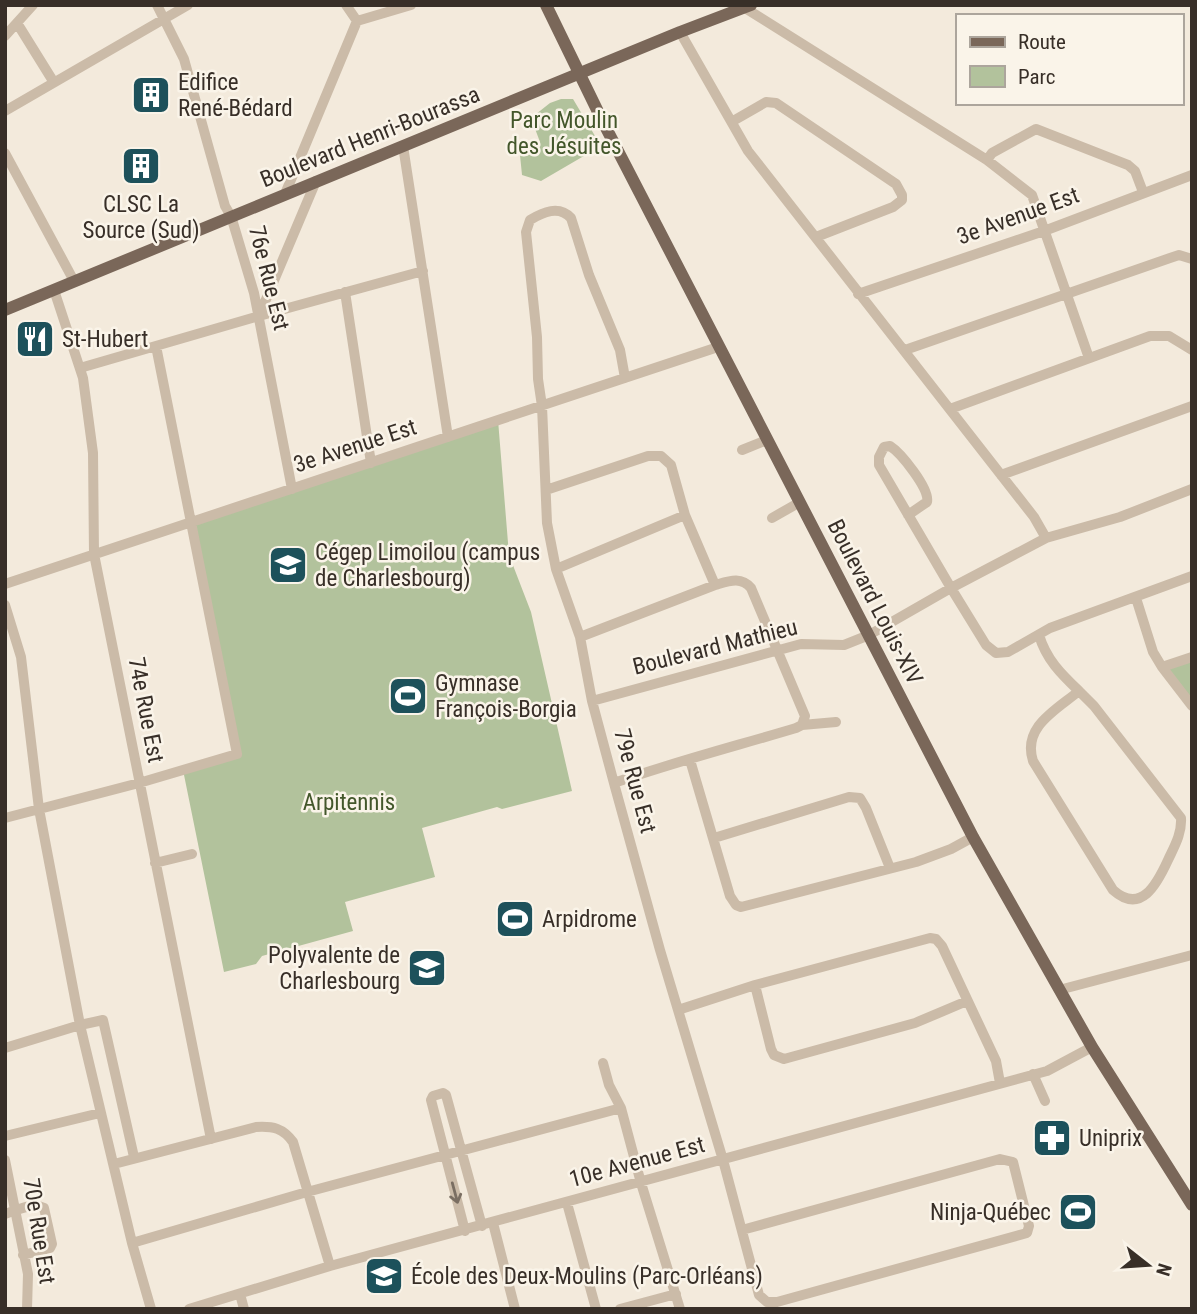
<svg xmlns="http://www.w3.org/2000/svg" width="1197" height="1314" font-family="'Roboto Condensed',sans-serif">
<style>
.green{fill:#b2c29c}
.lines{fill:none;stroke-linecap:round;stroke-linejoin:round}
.minor{stroke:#cbbba8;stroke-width:10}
.major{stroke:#7a6759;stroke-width:12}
.oneway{stroke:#7a6e62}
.labels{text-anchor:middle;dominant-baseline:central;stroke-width:5;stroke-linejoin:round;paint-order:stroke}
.poi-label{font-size:23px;fill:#382f28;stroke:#faf4e9;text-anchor:start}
.park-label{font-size:23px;fill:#43572b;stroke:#faf4e9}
.street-label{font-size:23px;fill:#382f28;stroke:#faf4e9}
</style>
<rect width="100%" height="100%" fill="#f3eadc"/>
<path class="green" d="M561,99H573L601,146L541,181L522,175L520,155L521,148L532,154L540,142L531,118L550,103Z
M498,420L509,555L531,612L572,791L502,809L497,807L422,828L435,877L345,902L353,931L262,956L256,964L224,972L183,770L236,754L191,522Z
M1192,657V706L1162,667Z"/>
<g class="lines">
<path class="minor" d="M157,5L184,59L225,206L231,216L254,293L292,489
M346,5L357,21L411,5
M745,8L987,160L1032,195L1089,358
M17,23L53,81
M680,32L748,151L1034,517L1046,538
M5,36L33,5
M5,111L188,5
M733,121L766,102L776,103L896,184L902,195V200L893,207L816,237
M403,146L448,437
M5,153L74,281
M987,160L992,153L1036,129L1128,165L1135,171L1143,192
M285,194L357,21
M54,290L83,378L93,453L94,554L211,1139
M345,292L371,463
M858,294L1044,231L1192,175
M259,316L316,181
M905,350L1170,258L1179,255L1192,259
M80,368L259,316L423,271
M625,378L620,350L589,275L571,218C559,205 543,212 530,220L526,232L537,337L538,379L542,406L547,523L556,569L580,637L592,701L615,787L660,950L723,1160L759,1295L767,1302H777L1027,1233L1029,1226L1013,1162L1000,1159L742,1230
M950,409L1150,336H1169L1192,350
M742,450L767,440
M1001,475L1192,406
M546,490L648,456H661L671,465L685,515L715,585
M908,515L927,502C930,489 901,453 890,446L884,447L879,457V465L951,588L986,645L996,653L1008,652L1050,628L1192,576
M772,518L800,502
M556,569L685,515
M5,584L718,347
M1136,598L1153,652L1162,667L1192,706
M5,605L21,657L39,809L80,1025L132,1243L151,1309
M1039,635C1046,659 1061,674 1079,691C1056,710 1022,727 1033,761L1113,890C1141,915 1157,884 1168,860C1174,847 1182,834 1181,818L1094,706L1079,691
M580,637L715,585C729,581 741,576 751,588L805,716L802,725L796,728C736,746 674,762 614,783
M1162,667L1192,657
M592,701L801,644L844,645L869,635L951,588L1046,538L1120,517L1192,489
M802,725L836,722
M690,760L730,896L736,905L741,907L916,862L951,849L973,837
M5,818L139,783L237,754L156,346
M714,838L849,797L860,798L866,808L890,868
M155,863L192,854
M755,985L771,1049L774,1055L784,1059L915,1023L967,1001
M1059,990L1192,955
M678,1010L755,985L930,938L936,939L942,946L996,1061L1000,1083
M5,1048L80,1025L103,1020L134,1157
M603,1063L609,1085L621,1108L641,1183L680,1309
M1033,1074L1045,1101
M5,1136L100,1113
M5,1160L28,1274L27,1309
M114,1164L256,1127C273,1126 283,1128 293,1142L330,1266
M567,1203L596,1309
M5,1214C17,1210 33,1202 44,1208L52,1244L50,1248L23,1255
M493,1223L515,1309
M465,1231L431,1100L433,1096L443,1093L446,1095L482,1226
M132,1243L307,1192L621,1108
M240,1294L244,1309
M189,1309L330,1266L1047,1071L1092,1047
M620,1309L676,1294"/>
<path class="major" d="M546,5L603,122L973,837L1092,1047L1192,1205
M5,310L680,32L751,5"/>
</g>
<defs><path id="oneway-shaft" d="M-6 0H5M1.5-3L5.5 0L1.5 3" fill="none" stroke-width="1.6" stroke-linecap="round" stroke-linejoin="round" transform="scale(1.75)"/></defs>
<use class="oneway" href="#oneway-shaft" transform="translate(455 1193) rotate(75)"/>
<defs>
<g id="building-square" transform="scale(2.0125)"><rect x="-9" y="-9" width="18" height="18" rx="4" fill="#1d515b" stroke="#faf4e9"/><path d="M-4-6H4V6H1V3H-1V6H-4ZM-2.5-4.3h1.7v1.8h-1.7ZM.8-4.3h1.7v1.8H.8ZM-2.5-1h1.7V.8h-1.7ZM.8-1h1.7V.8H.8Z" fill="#fff"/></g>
<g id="restaurant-square" transform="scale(2.0125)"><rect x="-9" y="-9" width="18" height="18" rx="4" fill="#1d515b" stroke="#faf4e9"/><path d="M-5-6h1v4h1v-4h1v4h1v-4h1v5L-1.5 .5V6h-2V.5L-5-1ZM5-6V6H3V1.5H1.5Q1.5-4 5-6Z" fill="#fff"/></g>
<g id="university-square" transform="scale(2.0125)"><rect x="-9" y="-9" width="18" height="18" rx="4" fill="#1d515b" stroke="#faf4e9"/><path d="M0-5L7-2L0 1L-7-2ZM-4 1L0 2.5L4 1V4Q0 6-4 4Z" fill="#fff"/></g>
<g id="stadium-square" transform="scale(2.0125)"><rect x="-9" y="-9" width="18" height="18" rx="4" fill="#1d515b" stroke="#faf4e9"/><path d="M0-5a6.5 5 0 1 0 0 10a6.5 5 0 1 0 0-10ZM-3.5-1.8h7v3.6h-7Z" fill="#fff"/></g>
<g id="school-square" transform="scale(2.0125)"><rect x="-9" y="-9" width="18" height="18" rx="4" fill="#1d515b" stroke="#faf4e9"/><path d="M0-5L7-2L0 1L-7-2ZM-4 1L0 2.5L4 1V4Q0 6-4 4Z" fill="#fff"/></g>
<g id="pharmacy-square" transform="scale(2.0125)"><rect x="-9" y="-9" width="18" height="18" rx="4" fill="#1d515b" stroke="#faf4e9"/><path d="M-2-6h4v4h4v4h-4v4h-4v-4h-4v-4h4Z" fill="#fff"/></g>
</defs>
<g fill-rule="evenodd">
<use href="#building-square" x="151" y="95"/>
<use href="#building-square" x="141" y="166"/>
<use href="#restaurant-square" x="35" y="339"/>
<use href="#university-square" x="288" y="565"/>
<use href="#stadium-square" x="408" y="696"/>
<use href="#stadium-square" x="515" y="919"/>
<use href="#school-square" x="427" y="968"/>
<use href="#pharmacy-square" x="1052" y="1138"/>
<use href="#stadium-square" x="1078" y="1212"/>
<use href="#school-square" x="384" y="1276"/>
</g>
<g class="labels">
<g class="poi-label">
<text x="178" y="82">Edifice<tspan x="178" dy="26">René-Bédard</tspan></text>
<text x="141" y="204" text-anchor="middle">CLSC La<tspan x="141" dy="26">Source (Sud)</tspan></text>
<text x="62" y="339">St-Hubert</text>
<text x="315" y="552">Cégep Limoilou (campus<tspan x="315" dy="26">de Charlesbourg)</tspan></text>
<text x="435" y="683">Gymnase<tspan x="435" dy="26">François-Borgia</tspan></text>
<text x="542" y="919">Arpidrome</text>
<text x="400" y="955" text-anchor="end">Polyvalente de<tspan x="400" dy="26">Charlesbourg</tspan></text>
<text x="1079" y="1138">Uniprix</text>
<text x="1051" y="1212" text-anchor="end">Ninja-Québec</text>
<text x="411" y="1276">École des Deux-Moulins (Parc-Orléans)</text>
</g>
<g class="park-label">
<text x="564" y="120">Parc Moulin<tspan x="564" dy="26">des Jésuites</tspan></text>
<text x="349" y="802">Arpitennis</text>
</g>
<g class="street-label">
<text transform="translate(370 137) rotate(-22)">Boulevard Henri-Bourassa</text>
<text transform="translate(1018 216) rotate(-20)">3e Avenue Est</text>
<text transform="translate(269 278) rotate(76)">76e Rue Est</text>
<text transform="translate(355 446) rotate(-18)">3e Avenue Est</text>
<text transform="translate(875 602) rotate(63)">Boulevard Louis-XIV</text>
<text transform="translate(715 647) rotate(-14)">Boulevard Mathieu</text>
<text transform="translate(146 710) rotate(79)">74e Rue Est</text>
<text transform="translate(635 781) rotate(75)">79e Rue Est</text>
<text transform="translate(637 1162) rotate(-15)">10e Avenue Est</text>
<text transform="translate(39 1231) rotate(81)">70e Rue Est</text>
</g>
</g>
<rect width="1197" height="1314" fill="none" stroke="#382f28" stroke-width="14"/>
<rect x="956" y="14" width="228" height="91" fill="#faf4e9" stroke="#aca59c" stroke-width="2"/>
<rect x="970" y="37" width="35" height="10" fill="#7a6759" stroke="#aca59c" stroke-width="2"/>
<text x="1018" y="49" font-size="21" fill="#382f28">Route</text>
<rect x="970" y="66" width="35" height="21" fill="#b2c29c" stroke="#aca59c" stroke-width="2"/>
<text x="1018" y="84" font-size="21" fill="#382f28">Parc</text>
<g transform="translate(1148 1265) rotate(107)" stroke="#faf4e9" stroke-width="5" paint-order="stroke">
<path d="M0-5L12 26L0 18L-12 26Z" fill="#382f28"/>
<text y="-10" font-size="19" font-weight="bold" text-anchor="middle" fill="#382f28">N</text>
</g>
</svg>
